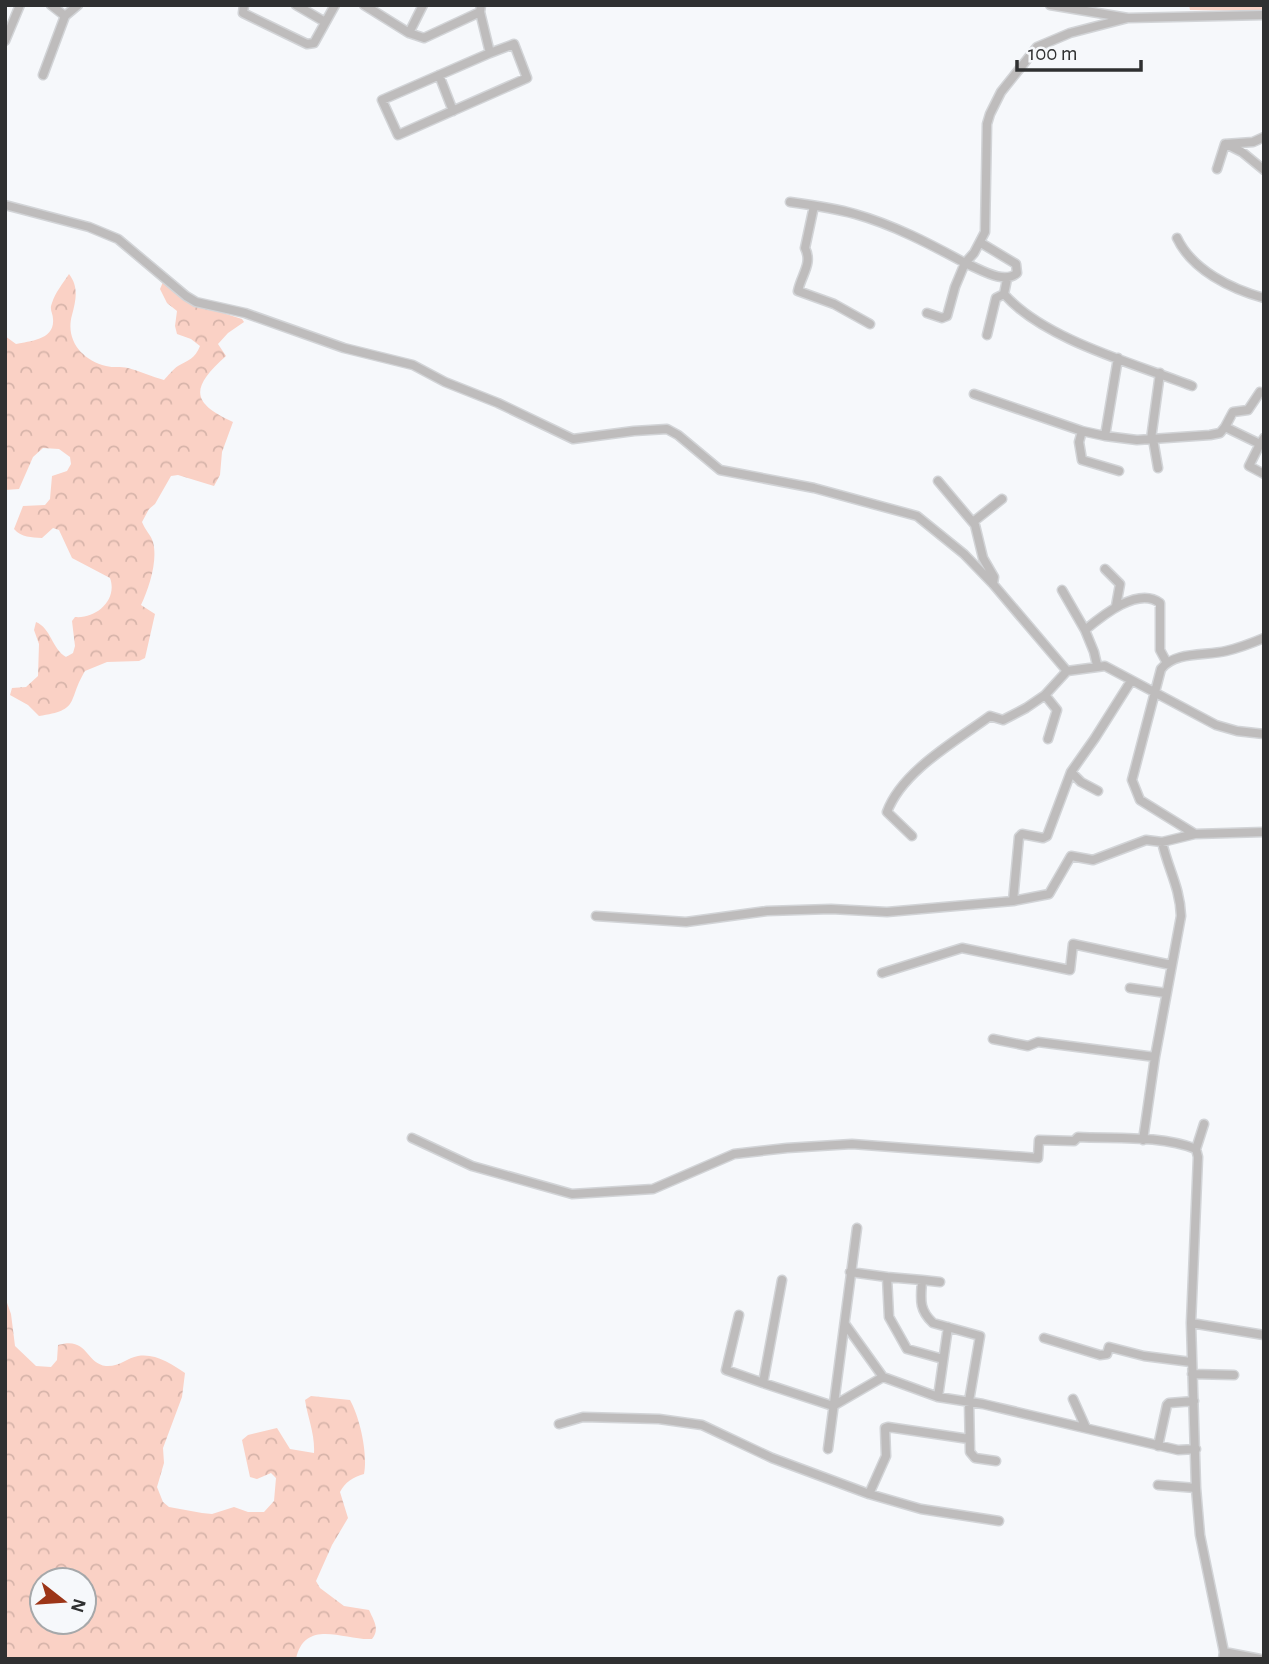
<svg xmlns="http://www.w3.org/2000/svg" width="1269" height="1664" font-family="'Alegreya Sans',sans-serif">
<style>
.green{fill:#fad1c5}
.forest{fill:url(#forest-crowns);fill-rule:evenodd}
.lines{fill:none;stroke-linecap:round;stroke-linejoin:round}
.minor-casing{stroke:#d2d4d7;stroke-width:11}
.minor{stroke:#bebcbc;stroke-width:8}
</style>
<defs>
<pattern id="forest-crowns" width="20" height="18" patternUnits="userSpaceOnUse" patternTransform="scale(1.75)"><rect width="20" height="18" fill="#fad1c5"/><path d="M2 6a3 3 0 1 1 6 0M12 15a3 3 0 1 1 6 0" fill="none" stroke="#d7b4aa"/></pattern>
</defs>
<rect width="100%" height="100%" fill="#f6f8fb"/>
<path class="green" d="M1189,5H1264V11L1190,10Z"/>
<path class="forest" d="M69,274C79,287 76,300 72,315C65,340 82,360 106,366C113,368 121,366 128,368C140,371 152,377 164,380C168,376 173,369 178,366C188,360 195,359 200,346L191,339L177,334L175,326L177,311L167,303L160,289L163,282L188,302L242,319L244,322L228,333L218,344L226,356C190,388 191,403 233,422L222,452L220,475L214,486L178,475L171,476L155,504L149,509L142,522C145,530 151,535 153,542C158,561 149,588 141,605L155,614L145,658L139,661L107,662L85,671C67,701 81,710 39,716L28,705L10,695L12,688L26,687L38,676L39,644L34,630L36,622C51,628 52,649 66,657L73,653L75,646L72,621L75,617C96,619 118,600 110,578L72,558L59,530L53,528L42,538C31,537 22,538 14,529L23,506L45,505L50,499L52,476L67,471L71,464L70,457L59,449L43,448L33,457L19,489L5,490V336L16,344C30,341 55,340 53,319C53,313 49,310 52,303C55,293 63,283 69,274Z
M5,1297L11,1314L15,1346L36,1366L51,1367L57,1360L58,1345C88,1336 85,1363 106,1366C119,1367 127,1358 138,1356C155,1353 172,1364 185,1373L182,1397L163,1448L164,1463L157,1487L163,1502L169,1507L202,1513L212,1514L234,1507L248,1512H264L274,1501L276,1478L271,1473L257,1479L250,1477L242,1440L248,1435L277,1428L290,1449L314,1453C315,1434 308,1419 305,1400L311,1396L350,1400C360,1418 368,1454 364,1474C353,1477 345,1482 340,1492L348,1518L332,1545L316,1581L320,1588L344,1606L369,1610C374,1621 380,1629 372,1639C346,1641 305,1617 296,1659H5ZM42,1580H84V1622H42Z"/>
<g class="lines">
<g class="minor-casing">
<path id="minor" d="M244,5L243,13L307,44L314,43L335,5
M296,5L325,22
M364,5L409,33L424,38L480,12L481,5
M1050,5L1128,18L1264,15
M480,12L490,53L382,100L398,135L527,78L514,44L490,53
M65,16L78,5
M409,33L423,5
M5,41L20,5
M43,75L65,16L51,5
M439,75L453,111
M1226,144L1242,152L1264,170
M1217,169L1225,144L1253,142L1264,137
M790,202C812,205 834,208 855,214C894,225 930,244 965,263L974,253L985,232L987,124L990,114L1001,92L1037,47L1070,33L1128,18
M5,205L89,227L118,239L186,296L196,302L245,313L344,348L413,365L445,382L498,403L573,439L634,431L667,429L678,435L720,470L814,488L917,516L964,554L993,584L1067,671L1105,666L1216,725L1237,731L1264,734
M814,206L805,248C813,264 801,275 798,291L834,304L870,324
M1177,238C1192,270 1231,289 1264,298
M1007,279L1004,294C1044,340 1136,364 1192,386
M927,313L942,318L947,316L955,287L965,263C980,269 1004,285 1017,273L1016,264L981,243
M987,335L996,298L1004,294
M974,394L1082,431L1105,436L1137,440L1210,435L1220,433L1225,427L1260,444L1264,438
M1225,427L1233,412L1248,410L1260,392
M1082,431L1079,442L1082,460L1119,471
M1105,436L1118,358
M1151,439L1160,373
M1153,439L1158,468
M1260,444L1249,466L1264,474
M938,481L975,525L983,558L994,577L993,584
M973,522L1002,499
M1105,569L1120,584L1116,606
M1062,590L1085,630
M1097,665L1094,652L1085,630C1102,616 1138,586 1160,603V650L1167,663
M1048,739L1057,710L1045,695L1067,671
M1071,772L1081,782L1098,791
M1195,834L1140,800L1132,780L1161,669C1175,651 1206,656 1226,651C1239,648 1252,643 1264,638
M912,836L887,812C902,771 956,741 990,716L1003,720L1026,708L1045,695
M1013,901L1019,837L1022,834L1043,838L1047,836L1071,772L1095,738L1131,681
M596,916L686,922L767,911L831,909L887,912L1013,901L1049,894L1071,856L1093,860L1146,840L1162,842L1195,834L1264,832
M882,973L962,948L1070,970L1073,944L1171,965
M1130,988L1166,993
M993,1039L1028,1046L1038,1042L1155,1057
M412,1138L472,1166L572,1194L653,1189L734,1154L787,1148L852,1144L1038,1158L1039,1140L1074,1141L1078,1137C1115,1139 1160,1135 1196,1149L1198,1157L1191,1323L1196,1488L1200,1535L1224,1652
M1143,1140L1155,1057L1181,916C1180,887 1168,869 1162,842
M1196,1149L1204,1124
M850,1272L887,1277L889,1317L907,1349L943,1359
M887,1277L922,1280C921,1298 918,1309 933,1323L980,1336L969,1401L970,1452L975,1458L996,1461
M782,1280L763,1383L833,1406L883,1377
M922,1280L940,1282
M739,1315L726,1370L763,1383
M1191,1323L1264,1335
M845,1324L883,1377L938,1397L983,1404L1178,1450L1196,1449
M1044,1338L1100,1355L1107,1354L1109,1347L1144,1356L1191,1362
M1192,1374L1234,1375
M938,1397L948,1327
M1073,1399L1086,1428
M559,1424L583,1417L659,1419L702,1425L772,1458L869,1494L886,1456L885,1428L888,1427L969,1439
M1158,1446L1167,1405L1169,1403L1194,1401
M828,1449L857,1228
M1158,1485L1196,1488
M869,1494L921,1509L999,1521
M1223,1659L1224,1652L1260,1659"/>
</g>
<use href="#minor" class="minor"/>
</g>
<rect width="1269" height="1664" fill="none" stroke="#2f3031" stroke-width="14"/>
<g transform="translate(63 1601) rotate(107)"><circle r="33" fill="#f6f8fb" stroke="#a6a8aa" stroke-width="2"/>
<path d="M0-5L12 26L0 18L-12 26Z" fill="#9c3518"/>
<text y="-10" font-size="19" font-weight="bold" text-anchor="middle" fill="#2f3031">N</text>
</g>
<path d="M1017 60v10h124v-10" fill="none" stroke="#2f3031" stroke-width="3.5"/>
<text x="1028" y="60" font-size="21" fill="#2f3031" stroke="#f6f8fb" stroke-width="5" paint-order="stroke">100 m</text>
</svg>
